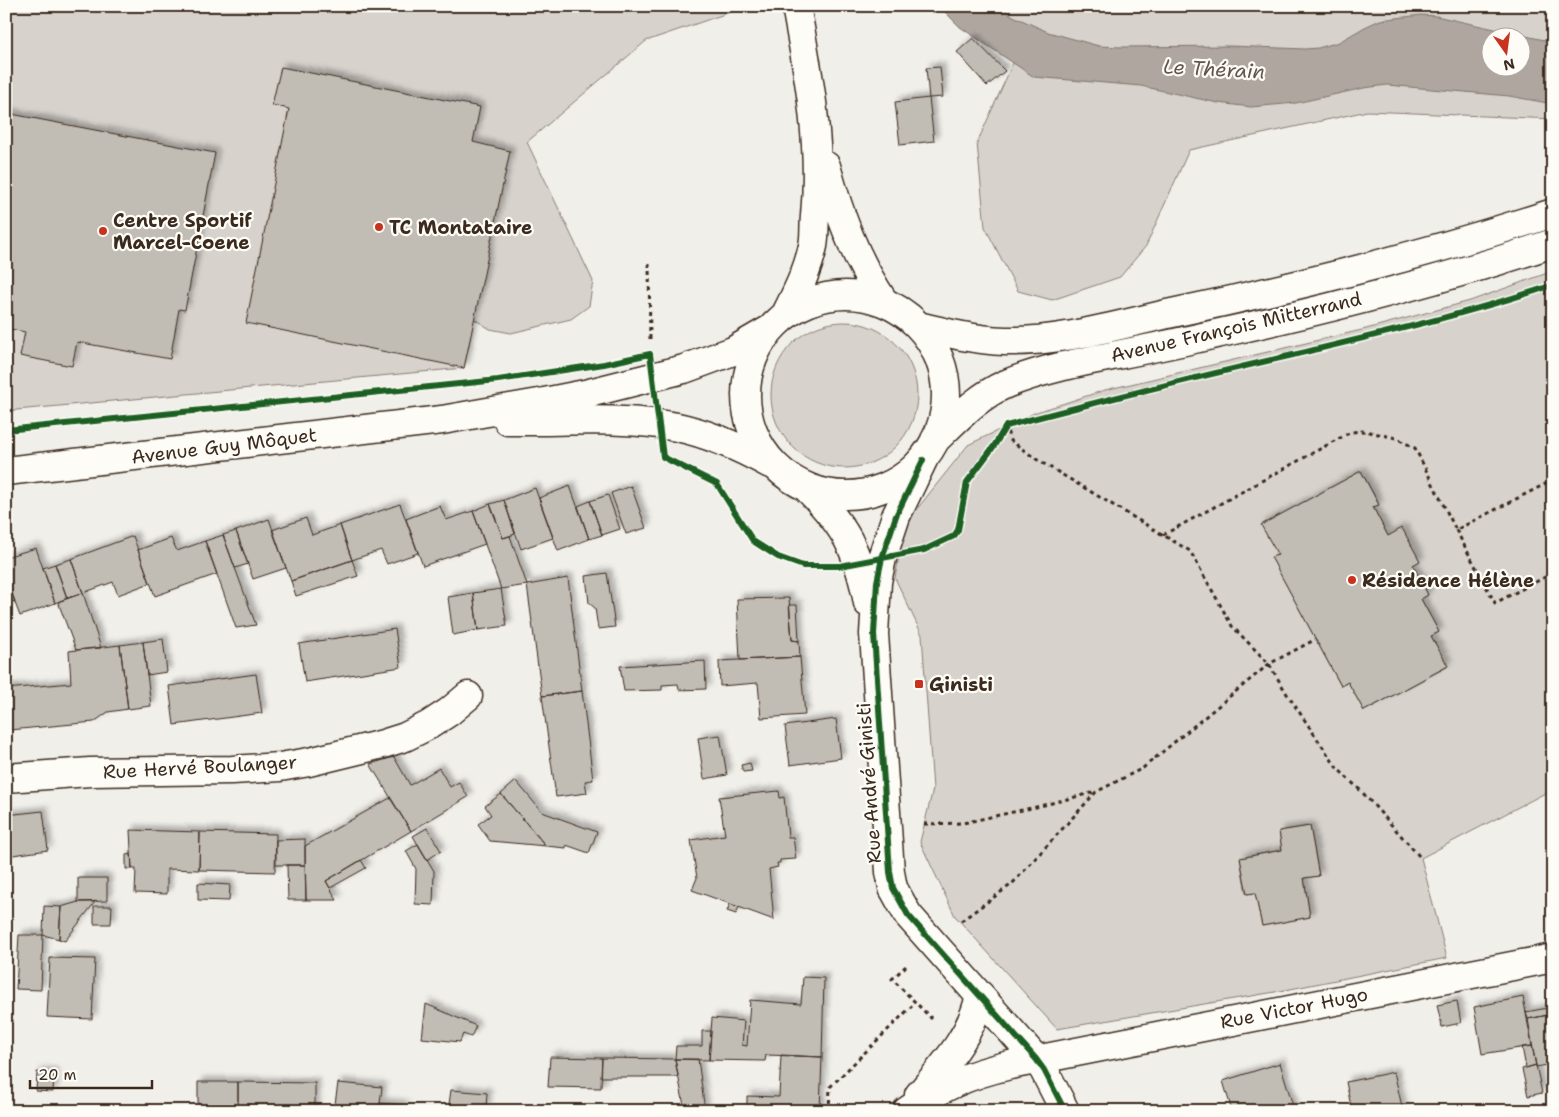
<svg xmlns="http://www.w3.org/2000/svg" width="1559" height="1117" font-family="'Shantell Sans',sans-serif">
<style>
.green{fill:#d7d2cc;stroke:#897e75;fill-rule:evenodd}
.water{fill:#aea69f;stroke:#80746b;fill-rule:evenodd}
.building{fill:#c1bcb4;stroke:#3b2a1e;filter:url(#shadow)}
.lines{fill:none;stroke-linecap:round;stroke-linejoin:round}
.street-casing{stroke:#3b2a1e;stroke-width:31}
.secondary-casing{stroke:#3b2a1e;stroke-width:31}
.path{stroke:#3b2a1e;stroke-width:3;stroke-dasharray:4 4;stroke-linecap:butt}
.street{stroke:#fdfcf7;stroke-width:28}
.secondary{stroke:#fdfcf7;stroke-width:28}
.cycleway-casing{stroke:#fdfcf7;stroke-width:9}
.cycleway{stroke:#1b5e20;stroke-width:6}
.poi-dot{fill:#c8321e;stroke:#fdfcf7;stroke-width:2}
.labels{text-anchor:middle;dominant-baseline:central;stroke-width:4.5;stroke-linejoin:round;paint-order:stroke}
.poi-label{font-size:19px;font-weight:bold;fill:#3b2a1e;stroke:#fdfcf7;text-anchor:start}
.street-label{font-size:19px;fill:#3b2a1e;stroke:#fdfcf7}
.water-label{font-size:20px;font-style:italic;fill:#63554b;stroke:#fdfcf7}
</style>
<defs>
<filter id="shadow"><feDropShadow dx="4.5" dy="-4.5" stdDeviation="2.5" flood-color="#0004"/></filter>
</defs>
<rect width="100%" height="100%" fill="#f1efea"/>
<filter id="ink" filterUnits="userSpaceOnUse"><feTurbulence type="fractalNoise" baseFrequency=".02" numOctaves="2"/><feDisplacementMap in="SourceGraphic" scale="10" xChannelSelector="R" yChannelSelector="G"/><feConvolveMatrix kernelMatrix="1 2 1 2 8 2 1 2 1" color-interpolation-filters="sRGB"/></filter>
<g filter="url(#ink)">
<path class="green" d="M6,6H748L646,41L527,142L593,281L589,306L571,319L511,333L490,329L474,319L464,368L6,411Z
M1000,6H1553V119L1367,111L1189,150L1146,246L1120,277L1052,300L1018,291L985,227L977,143L1013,63V16ZM1492,38H1522V68H1492Z
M1553,271V789L1421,858L1447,958L1275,992L1057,1029L955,916L920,842L933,789L922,635L895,578L905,524L968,445L1034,413L1105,390L1366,329L1470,301ZM1361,471L1379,504L1373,507L1388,536L1419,561L1413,565L1428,595L1421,599L1439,632L1431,636L1447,667L1364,711L1348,682L1341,686L1272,558L1278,554L1262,525ZM1310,826L1319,876L1304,878L1310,917L1262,926L1255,893L1246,894L1240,858L1282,850L1279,831Z
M771 395a73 73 0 1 1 146 0a73 73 0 1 1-146 0Z"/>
<path class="water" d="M939,6H1000L1013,16L1048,32L1099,46L1122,47L1230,46L1305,49L1318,48L1339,42L1365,27L1380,20L1421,15L1436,16L1553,42V104L1509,96L1387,85L1364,88L1296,103L1251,107L1218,103L1141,86L1034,77L960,27ZM1492,38H1522V68H1492Z"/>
<path class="building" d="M973,38L1005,71L987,86L957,52Z
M281,67L480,107L473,142L510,151L464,368L246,323L289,109L272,105Z
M940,67L943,97L929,98L926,68Z
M929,98L934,141L900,145L895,102Z
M6,113L215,153L185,310L179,309L170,359L77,342L72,366L20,356L25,332L6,328Z
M1361,471L1379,505L1373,507L1388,536L1402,528L1420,561L1413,565L1428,595L1421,599L1439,632L1431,636L1448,666L1364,711L1348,682L1341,686L1271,557L1278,555L1261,525Z
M570,486L589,539L558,551L539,498Z
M631,486L646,528L626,534L611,493Z
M535,488L553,538L521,549L504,500Z
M608,495L620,529L602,535L590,501Z
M504,500L515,534L503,538L490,504Z
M590,501L602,535L589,539L578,506Z
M400,504L418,553L387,564L381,550L352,560L340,525Z
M490,504L503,538L510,536L527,585L501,589L473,511Z
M440,506L446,520L473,511L485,544L423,566L406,519Z
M306,518L312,535L340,525L352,560L291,581L272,530Z
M269,519L286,568L253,579L236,531Z
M236,531L248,564L235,568L223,535Z
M223,535L235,568L256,625L236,628L205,541Z
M133,536L150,583L118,595L113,582L83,593L71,559Z
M171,538L177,551L205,541L217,574L155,596L138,550Z
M36,548L55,603L20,616L6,579V557Z
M71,559L83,593L67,598L55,564Z
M352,560L358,576L296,596L291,581Z
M55,564L67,598L55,603L43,568Z
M607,573L615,627L598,629L595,608L589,603L586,576Z
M568,578L582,691L542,696L527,585Z
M6,579L15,601L6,604Z
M501,589L507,626L478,630L473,593Z
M83,593L101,648L76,650L58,602Z
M473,593L478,630L453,635L448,597Z
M789,598L792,640L799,641L800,657L740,660L737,599Z
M789,605H797L799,641L792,640Z
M395,629L401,667L305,682L299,644Z
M163,639L167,672L147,675L143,642Z
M143,642L151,706L128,709L120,645Z
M120,645L128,709L108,712L94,722L10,730L6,689L71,683L69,651Z
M800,657L805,715L761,718L758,683L720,686L719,661Z
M705,661L706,689L679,690L678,684L662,685V690L624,691L620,666Z
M256,674L262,713L174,725L169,686Z
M6,691L10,730H6Z
M582,691L593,780L585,781L587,793L556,797L542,696Z
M836,719L841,758L790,765L785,726Z
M720,735L727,775L704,779L698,738Z
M394,757L410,785L439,768L450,787L459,782L468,797L411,831L370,764Z
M750,763L752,771L743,772L741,765Z
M516,781L542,812L597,832L589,853L566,845V848L546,846L501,794Z
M779,791L780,798L784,797L788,837H793L796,859L780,860V863H777L778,867L769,869L774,920L692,890L697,878L691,840L725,835L719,797Z
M501,794L546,846L490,841L478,824L491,815L485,806Z
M390,798L411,831L326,881L337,900H306L305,846Z
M43,811L48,850L6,856V815Z
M1310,826L1319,876L1304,878L1310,917L1262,926L1255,893L1247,894L1240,858L1282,850L1279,831Z
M427,828L441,851L427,860L413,836Z
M130,830L200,832L199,870L167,869V894L135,893L136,869H132Z
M200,832L276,834L275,872L199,870Z
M305,839V865H276V840Z
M418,844L434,871L433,905L415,904L416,869L406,851Z
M131,854L132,869H126V855Z
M361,860L366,868L330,888L326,881Z
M287,865H305L306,900H288Z
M78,878H107V901L78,902Z
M198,883L230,885L229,901L198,900Z
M78,902H95L65,941L59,939L61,907Z
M730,904L739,907L736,914L727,911Z
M44,906L61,907L59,939L43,935Z
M94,906H112L111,924H94Z
M19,935H43L41,990L16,989Z
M50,958L95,959L92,1019L47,1017Z
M803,977L824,978L822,1057L766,1055L765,1061L709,1060L712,1018L744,1021L742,1045L747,1046L750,1000L801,1004Z
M1523,997L1532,1046L1482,1054L1474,1007Z
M1457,1001L1461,1023L1442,1027L1437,1005Z
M426,1004L476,1026L471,1037L463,1034L460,1042L422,1038Z
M1553,1007V1014L1528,1019L1526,1012Z
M1553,1014V1064L1536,1067L1528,1019Z
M702,1031H711L709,1060L675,1059L676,1046H702Z
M1532,1046L1536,1065L1526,1068L1522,1047Z
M781,1055L822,1057L820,1109L779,1107L759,1111H747V1096L779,1097Z
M550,1057L602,1058L601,1088L548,1087Z
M602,1058L675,1059L678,1077H601Z
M675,1059H698L705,1111H685Z
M1280,1063L1294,1109L1287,1111H1232L1223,1081Z
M1536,1065L1542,1093L1528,1096L1522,1069Z
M37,1072L54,1073L53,1092L36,1091Z
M1394,1072L1403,1111H1352L1346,1082Z
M198,1082H238V1111H198Z
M238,1082L315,1083V1111H238Z
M338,1083L382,1087L379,1111H334Z
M451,1090L487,1093L486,1108L449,1104Z
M380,1103L403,1105V1111H379Z
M779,1107L820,1109V1111H760Z"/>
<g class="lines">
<g class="street-casing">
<path id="street" d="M923,460L896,516L882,558L877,582L874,634L890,872L893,888L908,915L1036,1059L1044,1070L1065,1111
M806,487C845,526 858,549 868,603
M6,778L90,772L232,770L280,767L309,762L383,744L405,737L429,725L449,712L468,696
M919,1095C945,1064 972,1035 980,995
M907,1111C943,1086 967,1075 1010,1065L1553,958"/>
</g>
<g class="secondary-casing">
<path id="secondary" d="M826,166C840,217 855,258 884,302
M746 395a100 100 0 1 1 200 0a100 100 0 1 1-200 0Z
M786,314C797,292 808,270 813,246C815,236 814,226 815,216C822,145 809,76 796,6
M919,326C947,333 975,340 1005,341C1061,342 1118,325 1172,313C1300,286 1428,254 1553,213
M508,421C565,422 622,416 677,427C710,434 741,448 770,464
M935,440C957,419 978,396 1006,384C1040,370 1076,363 1112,356C1147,349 1182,342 1216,334C1329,309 1443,280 1553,243
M6,471L442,420L539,403L585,394L684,369L733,351L769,330"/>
</g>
<path class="path" d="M649,263L650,341
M1005,424L1010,440L1036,459L1190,551L1232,626L1269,664L1287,694L1337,768L1362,792L1421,858
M1456,530L1495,603L1553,573
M1163,535L1351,432L1365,431L1396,438L1415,448L1456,530L1553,480
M924,824L963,823L1036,807L1095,792
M961,921L1012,884L1096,792L1143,768L1269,664L1316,639
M906,966L892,979L932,1019
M829,1111L830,1087L915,1003"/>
<use href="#street" class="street"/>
<use href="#secondary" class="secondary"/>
<g class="cycleway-casing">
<path id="cycleway" d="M6,430L498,380L604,364L650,354L663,457L717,484L753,541L778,557L803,566H840L924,550L954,536L958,530L967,482L994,446L1006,426C1101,401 1197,377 1293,355C1380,334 1468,314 1553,285
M923,460L896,516L882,558L877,582L874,634L890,872L893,888L908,915L1036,1059L1044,1070L1065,1111"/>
</g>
<use href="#cycleway" class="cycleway"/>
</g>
</g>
<g class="poi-dot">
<circle cx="379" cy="227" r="5"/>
<circle cx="103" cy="231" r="5"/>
<circle cx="1352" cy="580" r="5"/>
<rect x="914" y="679" width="10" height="10" rx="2.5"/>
</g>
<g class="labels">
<g class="poi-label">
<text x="113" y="220">Centre Sportif<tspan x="113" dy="22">Marcel-Coene</tspan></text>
<text x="389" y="227">TC Montataire</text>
<text x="1362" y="580">Résidence Hélène</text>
<text x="929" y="684">Ginisti</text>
</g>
<g class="street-label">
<text transform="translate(1236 327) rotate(-13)">Avenue François Mitterrand</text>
<text transform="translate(224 446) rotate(-7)">Avenue Guy Môquet</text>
<text transform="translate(200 767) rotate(-3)">Rue Hervé Boulanger</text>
<text transform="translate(869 783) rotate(-94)">Rue André Ginisti</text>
<text transform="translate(1294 1008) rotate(-11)">Rue Victor Hugo</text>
</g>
<g class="water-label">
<text transform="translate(1214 69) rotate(3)">Le Thérain</text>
</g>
</g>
<rect width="1559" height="1117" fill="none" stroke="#fdfcf7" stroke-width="25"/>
<rect x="12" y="12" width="1534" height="1092" fill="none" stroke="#3b2a1e" stroke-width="2" filter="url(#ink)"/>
<g transform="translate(1506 52) rotate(166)"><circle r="24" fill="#fdfcf7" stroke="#afa8a0"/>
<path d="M0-4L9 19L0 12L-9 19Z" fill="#c8321e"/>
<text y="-8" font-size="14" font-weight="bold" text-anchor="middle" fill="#3b2a1e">N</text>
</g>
<path d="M30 1080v8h122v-8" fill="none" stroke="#3b2a1e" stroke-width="2.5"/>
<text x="38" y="1080" font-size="15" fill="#3b2a1e" stroke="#fdfcf7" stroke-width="4" paint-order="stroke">20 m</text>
</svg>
